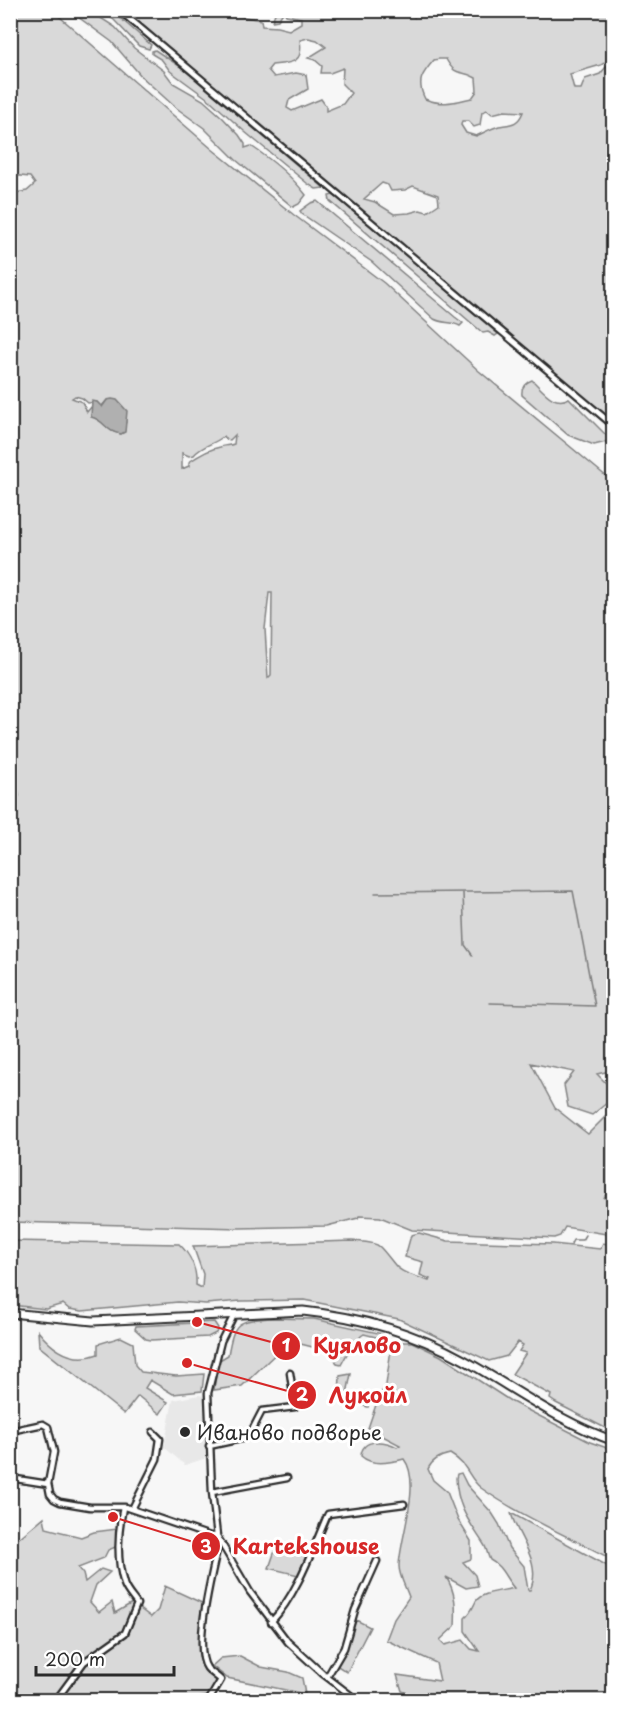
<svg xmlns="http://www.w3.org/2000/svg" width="624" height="1711" font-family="'Playpen Sans',sans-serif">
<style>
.built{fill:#e8e8e8}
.green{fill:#d9d9d9;stroke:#828282;stroke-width:1.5;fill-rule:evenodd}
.water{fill:#b0b0b0;stroke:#7b7b7b;stroke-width:1.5}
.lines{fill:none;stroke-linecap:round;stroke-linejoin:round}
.stream{stroke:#7b7b7b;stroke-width:1.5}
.street-casing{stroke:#2b2b2b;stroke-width:9}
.secondary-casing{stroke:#2b2b2b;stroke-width:11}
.street{stroke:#fff;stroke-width:4.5}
.secondary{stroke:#fff;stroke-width:7}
.poi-dot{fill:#2b2b2b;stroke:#fff;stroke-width:2}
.labels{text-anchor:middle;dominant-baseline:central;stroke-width:6;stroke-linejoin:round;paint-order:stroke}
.poi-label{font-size:20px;fill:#2b2b2b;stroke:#fff;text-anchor:start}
.leader{fill:none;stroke:#d62828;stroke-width:2}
.callout-dot{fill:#d62828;stroke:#fff;stroke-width:2}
.mark-label{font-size:18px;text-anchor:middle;font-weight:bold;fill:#fff}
.callout-label{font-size:21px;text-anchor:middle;font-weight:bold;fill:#d62828;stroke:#fff;stroke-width:6;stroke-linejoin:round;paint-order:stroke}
</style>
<rect width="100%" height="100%" fill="#f7f7f7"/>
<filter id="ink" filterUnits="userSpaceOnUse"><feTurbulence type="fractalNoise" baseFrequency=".0167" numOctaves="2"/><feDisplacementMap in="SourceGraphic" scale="12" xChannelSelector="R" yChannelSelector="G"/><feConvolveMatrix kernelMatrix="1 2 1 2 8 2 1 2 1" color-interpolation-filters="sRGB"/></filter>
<g filter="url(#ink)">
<path class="built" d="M199,1395L203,1396L206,1458L185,1465L164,1447L173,1400Z"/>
<path class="green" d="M408,10L414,17V10L613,11V58L601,65L570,74L574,89H581L585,79L600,74L607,66L613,64V423L122,11H147L151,15H171L179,11H212L261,20L262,26L277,27L289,30L301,23V18L286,15L284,11L278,20L272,21L276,11ZM308,38L317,40L326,47L308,58L315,60L322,66L321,73H330L343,68L342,84L351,93L343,104L326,111V106L321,99L292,111L287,108L289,100L308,89L306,75L296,73L274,77L268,70L272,65C291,63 304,64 300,40ZM439,59H446C456,78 461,69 476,78L477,91L472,98C454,102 443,106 425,99C416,81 422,74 434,60ZM487,110L492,114L504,111L523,112C518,125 511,124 499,126C492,128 483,133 476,136L466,133L461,125L462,121H468L474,127L480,125L482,112ZM382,183L388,185L391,191L405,190L413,186L438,195L439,204L427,212L420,210L409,213L394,214L375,202L364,199Z
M11,11H53L212,149L294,215L384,283L479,371L613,482L614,1070L597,1074L606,1083H613V1098L592,1115L568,1107L564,1085L574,1072L531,1063L555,1108L588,1134L613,1109V1232L606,1234L565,1227L560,1236L554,1238L412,1230L380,1217L359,1216L358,1218L327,1226L240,1228L11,1222L10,1115L14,1113L10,1110V793L19,796L17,782L10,778V194L27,191L35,184L30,177L11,175ZM75,396L82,398L88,403L97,402L101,407L107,400L119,404L126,422L121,434C106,432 107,422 96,418L92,406L87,412L82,402L72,398ZM235,435L234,444C229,446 225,445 220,447C209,449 198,456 189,462V466L182,469V453L189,456L194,455C202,445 215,444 224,436L226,439L230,440ZM269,593H272L271,675L268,678L265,629Z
M70,11H90L115,27L134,48L164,71L173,83L203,100L222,117L239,135L245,144V148L251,146C272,160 291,175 306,195L299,204L293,207L236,160L204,128L175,107L142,77L112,42Z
M101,11H112L151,45L149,49L139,46L114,20Z
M155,50L181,67L324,188L316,189L308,184L245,132L211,101L170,71L162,60L152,54V51Z
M333,195L344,202L498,334L495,336L488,332L483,333L330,201L329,196Z
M317,201L455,317L463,323L460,326C451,321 443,324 434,319L372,262L302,214L300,211L311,203Z
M532,380C543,390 554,407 569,398L609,438L606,442L594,445L568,435L522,395C521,387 526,382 532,380Z
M419,1233L448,1241L553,1244L600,1249L603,1243L613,1245V1432L556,1403L550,1399L551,1395L512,1374L526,1353L519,1351L523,1345L518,1342L507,1356L489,1361L399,1319L304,1300L241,1301L206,1304L178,1302L82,1311L69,1309L63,1304L46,1309L11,1305V1241L179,1244C191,1255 197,1270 196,1285L202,1288L203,1274L193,1246L352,1241C359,1242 374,1241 380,1247C385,1252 390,1259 395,1265C402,1274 419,1277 429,1281L430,1279L420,1275L423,1262L405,1257L411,1235Z
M271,1318L314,1319L383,1334V1337L380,1338L364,1334L361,1336L347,1354L341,1365L337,1364L332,1352L289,1341L242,1386L214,1390L218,1361L228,1355C234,1320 238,1321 271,1318Z
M214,1322L218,1328L216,1333L208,1337L151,1340L146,1339L135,1329L136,1326Z
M38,1331C53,1350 73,1364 98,1354V1344L121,1337L133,1343L135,1365L141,1372L176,1376L204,1374L202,1391L173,1394L150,1380L145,1388L168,1402L160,1414L138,1396L124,1414L39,1346Z
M392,1342H412L441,1356L512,1402L590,1442L613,1450V1560C570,1537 522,1517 481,1488C468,1478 469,1465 450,1454C440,1456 432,1460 428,1469L433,1480L447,1492L458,1520L471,1541V1559L463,1562L475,1575L478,1586L466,1588L446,1577C456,1592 456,1608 455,1626L440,1640L445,1645L463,1640L471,1649L479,1651L465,1631V1618C471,1613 473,1607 476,1601C482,1592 503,1591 514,1588C505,1578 502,1566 490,1560C487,1554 487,1548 483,1543C468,1520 457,1506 456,1478L457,1474L461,1473L467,1485L492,1513L499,1524L509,1548L524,1566L528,1590H530C543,1562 518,1539 511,1513L613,1569V1700H427L402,1691L397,1675L440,1681L436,1663L386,1640L394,1619L409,1597C406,1588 399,1576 399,1566C400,1538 422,1483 404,1459C388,1463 372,1466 361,1456C362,1437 386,1441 397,1447L400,1445L377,1433H373L368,1428L379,1396L386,1385Z
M351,1374L347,1394L369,1401L368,1407L347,1401L339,1396L340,1376Z
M44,1517L46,1528L81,1537L94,1532L117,1529L118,1546L108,1550L104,1558L78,1568L83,1574L85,1582L101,1569L110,1572L96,1585L90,1602L99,1612L112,1602L115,1613L132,1603L151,1617L158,1610L165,1586L204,1604C202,1620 196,1648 201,1663C204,1671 212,1676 218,1681L208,1696L187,1700H11L10,1530L19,1538Z
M278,1542L308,1554L298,1575L269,1568Z
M356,1620L370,1627L347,1672L336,1665L343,1653Z
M240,1656L261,1667L288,1672L302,1678L305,1694L227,1678L212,1666L221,1658Z"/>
<path class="water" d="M112,399L117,400L127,411L125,432L121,434C105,432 105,420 91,417L92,401L97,402L102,407L107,400Z"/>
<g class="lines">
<path class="stream" d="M375,893L573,891L595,1006L490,1003
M463,893L465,945L473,956
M604,1198L610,1188
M571,1244L573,1240H582L585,1235"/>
<g class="street-casing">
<path id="street" d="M119,10L614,426
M234,1315L221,1341L208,1393L212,1492L217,1536L250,1592L288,1642L323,1674L357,1700
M10,1431L43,1424L48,1427L54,1452L48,1484
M209,1446L245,1438L249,1436L262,1411L295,1407L290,1373
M10,1478L48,1484L50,1494L54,1499L60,1502L90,1507H125L210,1536H217
M212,1492L287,1478
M132,1509L157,1459L160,1439L153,1432
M271,1622C297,1595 313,1548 328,1514L404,1504
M327,1677L344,1648L355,1610L377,1561
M56,1700L84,1662L125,1633L137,1604C133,1598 126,1591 124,1584C116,1559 118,1532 123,1507
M209,1700L221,1680C217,1676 210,1672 207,1668C192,1646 214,1567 219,1540"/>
</g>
<g class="secondary-casing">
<path id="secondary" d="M10,1313L93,1321L303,1311C359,1317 415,1333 464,1360C514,1388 559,1422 614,1441"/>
</g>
<use href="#street" class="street"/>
<use href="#secondary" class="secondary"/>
</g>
</g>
<circle class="poi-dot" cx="185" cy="1432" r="6"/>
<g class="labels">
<g class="poi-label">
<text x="197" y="1432">Иваново подворье</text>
</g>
</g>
<path class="leader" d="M197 1322L286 1346M187 1363L302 1395M113 1517L206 1546"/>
<g class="callout-dot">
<circle cx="197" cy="1322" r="6"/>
<circle cx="187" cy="1363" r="6"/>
<circle cx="113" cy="1517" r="6"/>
<circle cx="286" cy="1346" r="15"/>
<circle cx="302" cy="1395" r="15"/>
<circle cx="206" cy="1546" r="15"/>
</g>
<g class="mark-label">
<text x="286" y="1352">1</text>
<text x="302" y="1401">2</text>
<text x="206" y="1553">3</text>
</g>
<g class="callout-label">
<text x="357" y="1353">Куялово</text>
<text x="368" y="1403">Лукойл</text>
<text x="306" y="1554">Kartekshouse</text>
</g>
<rect width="624" height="1711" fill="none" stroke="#fff" stroke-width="36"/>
<rect x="18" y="18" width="588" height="1675" fill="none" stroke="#2b2b2b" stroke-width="2" filter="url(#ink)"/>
<path d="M36 1666v9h138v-9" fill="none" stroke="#2b2b2b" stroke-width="3"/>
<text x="45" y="1666" font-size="18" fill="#2b2b2b" stroke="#ffffff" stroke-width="4.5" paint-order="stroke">200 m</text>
</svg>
